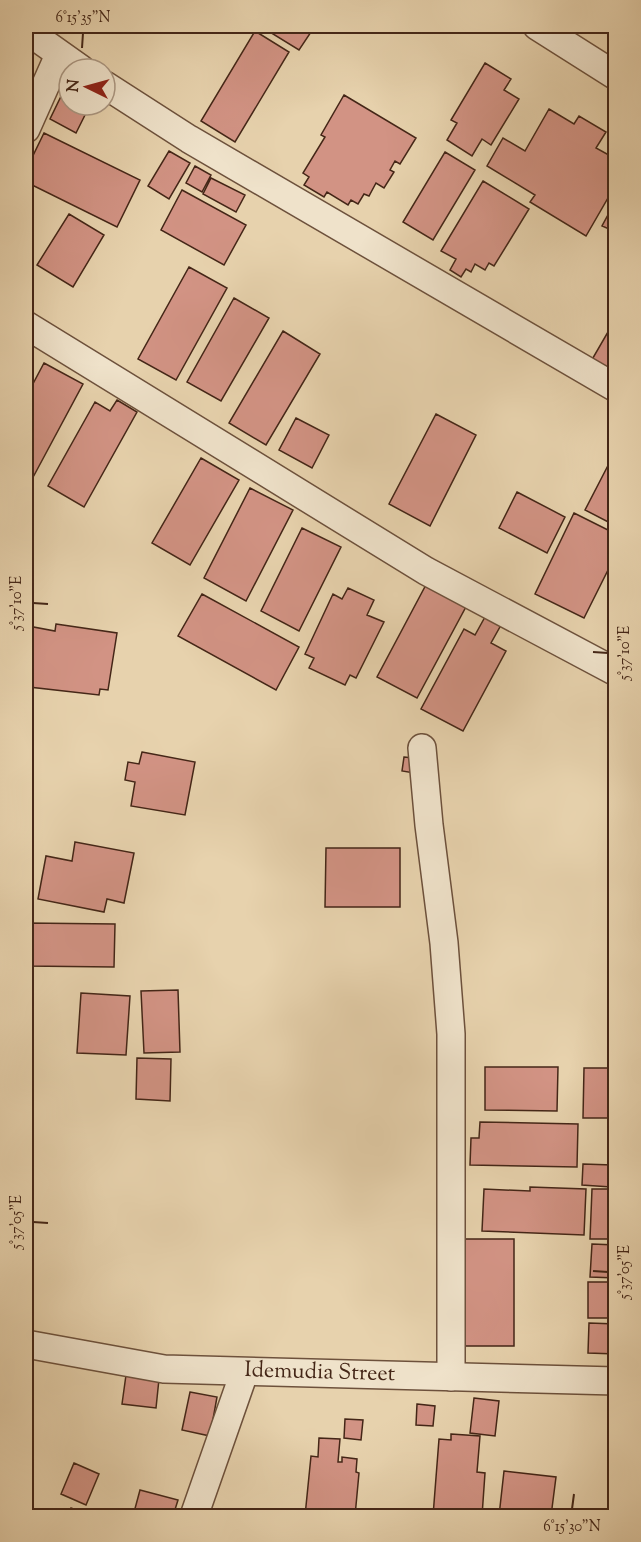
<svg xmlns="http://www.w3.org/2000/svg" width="641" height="1542" font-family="'Sorts Mill Goudy',serif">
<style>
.building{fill:#d29384;stroke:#442617;stroke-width:1.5}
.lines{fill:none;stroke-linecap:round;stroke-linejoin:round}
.street-casing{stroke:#6d513c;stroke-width:30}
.street{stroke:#efe2ca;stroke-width:27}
.ticks{fill:none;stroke:#442617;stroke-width:2}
.labels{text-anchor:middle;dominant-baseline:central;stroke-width:6;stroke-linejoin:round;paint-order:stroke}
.street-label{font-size:22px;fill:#442617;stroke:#efe2ca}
.neatline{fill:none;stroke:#442617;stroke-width:2}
.ticks-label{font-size:15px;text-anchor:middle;fill:#442617}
</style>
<rect width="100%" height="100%" fill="#e7d2ad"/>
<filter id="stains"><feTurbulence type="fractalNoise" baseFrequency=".00333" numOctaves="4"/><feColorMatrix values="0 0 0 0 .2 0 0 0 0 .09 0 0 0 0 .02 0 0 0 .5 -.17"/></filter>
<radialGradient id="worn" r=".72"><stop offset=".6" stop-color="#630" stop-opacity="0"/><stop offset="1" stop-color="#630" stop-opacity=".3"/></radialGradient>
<path class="building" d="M260,26H315L299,50Z
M255,31L289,52L235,142L201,121Z
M485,63L511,79L504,90L519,99L491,145L482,139L472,156L447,140L457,123L451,120Z
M66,86L69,88V105H90L76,133L50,119Z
M344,95L416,138L400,164L395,161L390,170L394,172L384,188L376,183L369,196L364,194L358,204L351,200L348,205L327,192L324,197L304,185L309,177L303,173L325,137L321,135Z
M549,109L574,124L579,116L606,132L596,148L616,159V184L586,236L530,202L535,195L487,166L503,138L525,151Z
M44,133L140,180L117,227L26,182V170Z
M169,151L190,163L169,199L148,186Z
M445,152L475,170L433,240L403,222Z
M195,166L211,175L202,192L186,183Z
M211,178L245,195L236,212L203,194Z
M483,181L529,209L494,266L489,263L485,270L475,264L471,272L466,269L461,277L450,270L456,259L441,251Z
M182,190L246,225L224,265L161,230Z
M616,200V232L602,226Z
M69,214L104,235L73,287L37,265Z
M189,267L227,288L176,380L138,359Z
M234,298L269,318L221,401L187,382Z
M616,318V377L590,363Z
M283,331L320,354L266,445L229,423Z
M44,363L83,384L31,481L26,478V397Z
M117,400L137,412L84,507L48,486L95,402L110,411Z
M436,414L476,435L430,526L389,504Z
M296,418L329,435L312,468L279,450Z
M616,450V526L585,510Z
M201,458L239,480L190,565L152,543Z
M250,488L293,510L246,601L204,578Z
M517,492L565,517L547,553L499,528Z
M574,513L616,534V554L584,618L535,594Z
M302,528L341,547L299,631L261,611Z
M428,581L468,603L417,698L377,677Z
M348,588L374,600L367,615L384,622L356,678L350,675L345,685L309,668L314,658L305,654L333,594L342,599Z
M202,594L299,647L276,690L178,636Z
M485,617L501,625L491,643L506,651L463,731L421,709L464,629L475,635Z
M56,624L117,633L108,690L100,689L99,695L29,687L30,679H26L28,626L55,631Z
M142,752L195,762L185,815L131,806L135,782L125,780L128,762L139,764Z
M404,757L422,759L420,774L402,771Z
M75,842L134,853L124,903L107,899L104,912L38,899L46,856L72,861Z
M326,848H400V907H325Z
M26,923L115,924L114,967L26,966Z
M178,990L180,1052L144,1053L141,991Z
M81,993L130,996L126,1055L77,1053Z
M137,1058L171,1059L170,1101L136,1099Z
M485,1067H558L557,1111L485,1110Z
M584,1068H616V1118H583Z
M480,1122L578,1124L577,1167L470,1165L471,1138H479Z
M583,1164L612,1165L611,1187L582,1185Z
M530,1187L586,1189L584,1235L482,1231L484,1189L530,1191Z
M592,1189H616V1239H590Z
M464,1239H514V1346H464Z
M592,1244L616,1245V1278L590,1277Z
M588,1282H616V1318H588Z
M589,1323L616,1324V1354L588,1353Z
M126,1375L159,1379L156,1408L122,1404Z
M190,1392L217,1397L210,1436L182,1430Z
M474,1398L499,1401L495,1436L470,1433Z
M417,1404L435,1406L433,1426L416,1425Z
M345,1419L363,1420L361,1440L344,1438Z
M451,1434L480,1436L477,1472L485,1473L482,1516H433L439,1439L451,1440Z
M319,1438L340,1439L338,1462H342V1457L357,1459L356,1472L359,1473L355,1516H305L311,1456L318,1457Z
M74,1463L99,1474L86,1505L61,1494Z
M504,1471L556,1477L551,1516H499Z
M140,1490L178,1500L173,1516H133Z
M71,1508L87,1514L86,1516H67Z"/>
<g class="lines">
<g class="street-casing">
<g id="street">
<path d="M537,26L616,76"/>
<path d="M26,30L81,69"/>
<path d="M105,85L189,139L616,388"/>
<path d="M26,129L59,55"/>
<path d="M26,325L426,571L616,672"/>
<path d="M422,748L429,825L444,943L451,1034V1377"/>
<path id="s1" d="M26,1344L164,1369L616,1381"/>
<path d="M194,1516L244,1373"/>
</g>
</g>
<use href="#street" class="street"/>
</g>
<path class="ticks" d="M82,48L83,33M33,603L48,604M593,652L608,653M33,1222L48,1223M593,1271L608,1272M572,1509L574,1494"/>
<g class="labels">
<g class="street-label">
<text stroke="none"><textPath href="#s1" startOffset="296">Idemudia Street</textPath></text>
</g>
</g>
<rect width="641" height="1542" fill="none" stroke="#e7d2ad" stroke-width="66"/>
<g transform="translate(87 87) rotate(275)"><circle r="28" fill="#efe2ca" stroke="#ab9782" stroke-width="1.5"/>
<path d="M0-4.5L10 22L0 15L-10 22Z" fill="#8f2418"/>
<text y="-9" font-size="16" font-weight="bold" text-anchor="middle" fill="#442617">N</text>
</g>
<rect x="33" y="33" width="575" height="1476" class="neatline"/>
<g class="ticks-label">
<text x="83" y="22">6°15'35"N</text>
<text transform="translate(16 603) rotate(-90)" y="5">5°37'10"E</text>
<text transform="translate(624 653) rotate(-90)" y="5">5°37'10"E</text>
<text transform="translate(16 1222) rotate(-90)" y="5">5°37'05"E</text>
<text transform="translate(624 1272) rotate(-90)" y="5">5°37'05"E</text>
<text x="572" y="1531">6°15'30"N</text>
</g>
<rect width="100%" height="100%" filter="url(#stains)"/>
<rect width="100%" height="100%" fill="url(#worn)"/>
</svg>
